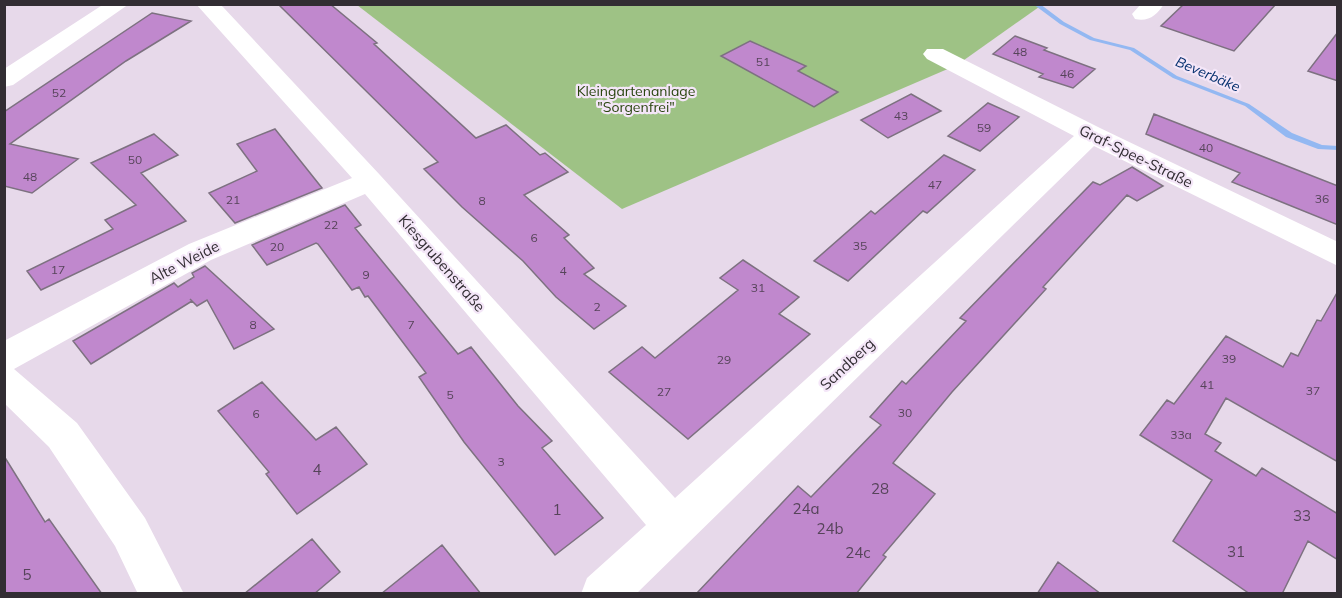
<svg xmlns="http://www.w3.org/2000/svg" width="1342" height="598" font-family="Mulish,sans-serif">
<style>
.green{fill:#9ec285}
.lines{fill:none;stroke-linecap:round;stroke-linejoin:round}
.stream{fill:#93b8f2;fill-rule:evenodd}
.building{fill:#c088cd;stroke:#7d7180;stroke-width:1.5}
.minor{fill:#fff;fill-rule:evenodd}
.labels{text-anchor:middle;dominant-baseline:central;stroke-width:4.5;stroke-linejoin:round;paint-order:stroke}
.number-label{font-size:12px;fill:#56445a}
.far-water-label{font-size:14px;font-style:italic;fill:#07316f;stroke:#f4e6f8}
.far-park-label{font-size:14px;fill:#29450e;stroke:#f4e6f8}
.street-label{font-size:15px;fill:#322d33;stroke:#f4e6f8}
.near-number-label{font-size:15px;fill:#56445a}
</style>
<rect width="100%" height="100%" fill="#e7d9ea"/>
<path class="green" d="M1036,4L1039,7L957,65L622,209L357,5Z"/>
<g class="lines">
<path class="stream" d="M1033,4H1040L1064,22L1094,38L1134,48L1177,76L1249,104L1292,133L1322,145L1338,146V150L1318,149L1286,137L1245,106L1173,78L1130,50L1090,40L1060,24Z"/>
</g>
<path class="building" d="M278,4H330L377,43L374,44L476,138L506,125L540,155L545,153L568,172L524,195L569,235L564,238L594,268L584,274L626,306L594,329L556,297L523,261L462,207L424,169L438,162Z
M1184,4H1276L1234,51L1161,26Z
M152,13L191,21L126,61L10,144L78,159L32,193L4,186V112Z
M1338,32V81L1308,71Z
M1015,36L1047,48L1044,50L1095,69L1073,88L1039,77L1043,74L993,54Z
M750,41L806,66L798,71L838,92L814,107L721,56Z
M911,94L941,111L888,138L861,120Z
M988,103L1019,117L980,151L948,136Z
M1154,114L1338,186V225L1232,182L1240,173L1146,134Z
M275,129L322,188L235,223L209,193L257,171L237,144Z
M154,134L178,155L141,173L186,221L41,290L27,271L113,229L105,220L136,205L91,163Z
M944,155L975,170L927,213L923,211L848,281L814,261L871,211L875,214Z
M1132,167L1163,186L1137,201L1127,195L1043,287L1046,289L952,392L893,463L935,494L883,555L886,557L856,594H696L798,486L811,497L881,425L870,417L902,381L906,384L966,321L960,318L1093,182L1100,185Z
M345,205L361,225L355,228L458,354L471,347L518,406L552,441L542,448L603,518L555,555L464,442L419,377L426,373L368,296L365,297L359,287L352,290L318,244L316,243L267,265L252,245Z
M743,260L799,297L779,314L810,334L688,439L609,372L642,347L655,358L738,290L720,278Z
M205,266L274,329L234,349L207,300L197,306L190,299L192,301L91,364L73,341L174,283L178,287L194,277L192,273Z
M1338,291V462L1226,398L1205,434L1221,443L1215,451L1256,476L1262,468L1338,514V560L1308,541L1282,594H1250L1173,541L1212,480L1140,435L1167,400L1174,404L1226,336L1283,367L1291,353L1298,356L1317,320L1321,321Z
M262,382L316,440L336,427L367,464L297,514L266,474L269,472L218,411Z
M4,456L45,522L49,519L102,594H4Z
M312,539L340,572L314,594H244Z
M442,545L481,594H381Z
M1058,562L1101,594H1037Z"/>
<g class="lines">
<path class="minor" d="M104,4H129L13,85L4,87V69Z
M196,4H219L223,7L380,175L675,498L1074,136L927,59L923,54L927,49H943L1100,128L1338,242V266L1094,146L636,594H581L587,578L646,525L365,194L211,260L14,369L77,423L145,518L184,594H138L115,546L49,447L4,403V341L189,244L352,178Z
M1141,4H1164C1157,15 1149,22 1135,19L1132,14Z"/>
</g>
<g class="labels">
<g class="number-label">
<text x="1020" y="51">48</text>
<text x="763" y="61">51</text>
<text x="1067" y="73">46</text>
<text x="59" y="92">52</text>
<text x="901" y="115">43</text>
<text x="984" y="127">59</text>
<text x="1206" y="147">40</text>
<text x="135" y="159">50</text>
<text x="30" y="176">48</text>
<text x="935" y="184">47</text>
<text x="1322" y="198">36</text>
<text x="233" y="199">21</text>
<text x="482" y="200">8</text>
<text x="331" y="224">22</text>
<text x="534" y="237">6</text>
<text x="860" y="245">35</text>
<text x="277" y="246">20</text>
<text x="58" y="269">17</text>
<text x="563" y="270">4</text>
<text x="366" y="274">9</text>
<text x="758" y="287">31</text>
<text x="597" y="306">2</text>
<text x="253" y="324">8</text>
<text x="411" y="324">7</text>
<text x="1229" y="358">39</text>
<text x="724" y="359">29</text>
<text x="1207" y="384">41</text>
<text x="1313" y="390">37</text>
<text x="664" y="391">27</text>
<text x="450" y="394">5</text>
<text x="905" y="412">30</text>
<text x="256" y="413">6</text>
<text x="1181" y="434">33a</text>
<text x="501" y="461">3</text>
</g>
<g class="far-water-label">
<text transform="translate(1208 74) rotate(23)">Beverbäke</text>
</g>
<g class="far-park-label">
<text x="636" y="91">Kleingartenanlage<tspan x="636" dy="16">"Sorgenfrei"</tspan></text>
</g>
<g class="street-label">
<text transform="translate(1136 156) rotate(26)">Graf-Spee-Straße</text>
<text transform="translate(184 262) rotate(-27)">Alte Weide</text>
<text transform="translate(442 263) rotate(49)">Kiesgrubenstraße</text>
<text transform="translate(847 364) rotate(-43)">Sandberg</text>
</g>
<g class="near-number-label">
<text x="317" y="469">4</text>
<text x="880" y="488">28</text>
<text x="806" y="508">24a</text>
<text x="557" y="509">1</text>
<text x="1302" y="515">33</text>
<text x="830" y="528">24b</text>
<text x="1236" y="551">31</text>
<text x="858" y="552">24c</text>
<text x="27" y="574">5</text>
</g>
</g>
<rect width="1342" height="598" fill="none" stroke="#322d33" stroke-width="12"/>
</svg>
